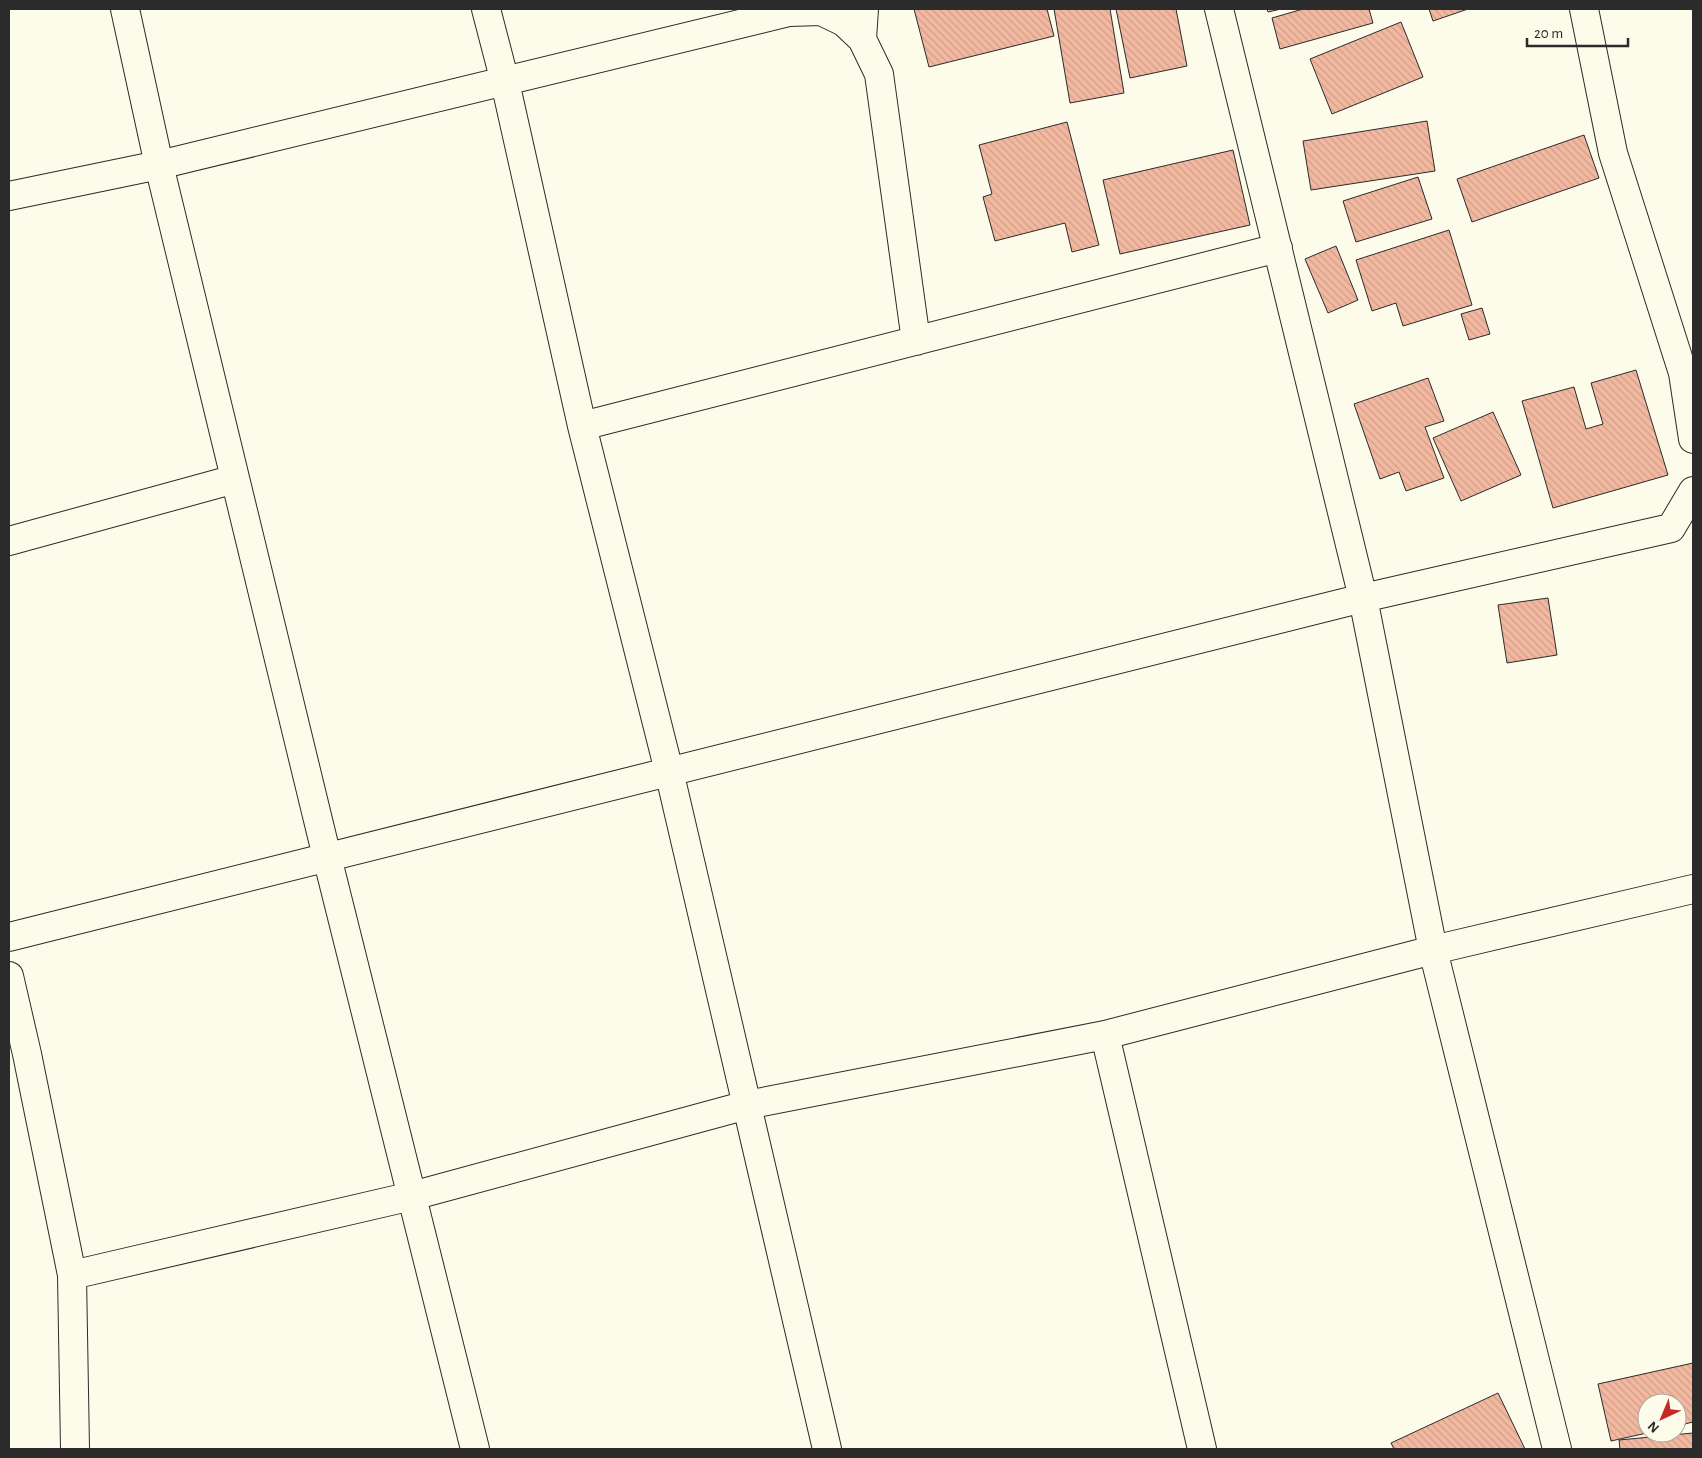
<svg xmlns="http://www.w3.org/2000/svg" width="1702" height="1458" font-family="'Alegreya Sans',sans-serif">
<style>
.building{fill:url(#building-back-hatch);stroke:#2b2b2b}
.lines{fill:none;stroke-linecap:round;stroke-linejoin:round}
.street-casing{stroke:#2b2b2b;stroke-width:30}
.street{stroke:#fdfbea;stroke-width:28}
</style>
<defs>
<pattern id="building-back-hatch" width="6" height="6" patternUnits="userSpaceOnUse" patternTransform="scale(1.25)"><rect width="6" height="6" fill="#f2b8a0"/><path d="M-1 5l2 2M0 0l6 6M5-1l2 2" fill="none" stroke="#d09e8a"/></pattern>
</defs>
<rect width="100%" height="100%" fill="#fdfbea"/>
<path class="building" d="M914,9H1047L1054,36L929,67Z
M1054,9H1110L1124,93L1070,103Z
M1116,9H1176L1187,66L1130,78Z
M1267,9H1281L1268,12Z
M1303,9H1369L1373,23L1280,49L1272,18Z
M1429,9H1468L1433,21Z
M1401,22L1423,77L1332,114L1310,59Z
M1427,121L1435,171L1311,190L1303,141Z
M1067,122L1099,245L1072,252L1065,223L995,241L983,197L992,194L979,145Z
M1584,135L1599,178L1472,222L1457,179Z
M1233,150L1250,225L1120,254L1103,180Z
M1418,177L1432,219L1356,242L1343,201Z
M1449,230L1472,305L1403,326L1396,303L1372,311L1356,260Z
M1336,246L1358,300L1328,313L1305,259Z
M1482,308L1490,334L1469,340L1461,314Z
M1636,370L1668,475L1553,508L1522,401L1574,387L1586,429L1603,424L1591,383Z
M1428,378L1444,421L1425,427L1444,478L1406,491L1399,472L1380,479L1354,404Z
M1493,412L1521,475L1461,501L1433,438Z
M1548,598L1557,655L1507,663L1498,605Z
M1693,1363V1422L1677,1426V1403H1647V1433L1611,1441L1598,1384Z
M1498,1393L1525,1449H1394L1391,1443Z
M1693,1433V1449H1620L1619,1440Z"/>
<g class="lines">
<g class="street-casing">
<path id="street" d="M125,9L159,165L327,857L475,1449
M486,9L505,82L582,426L669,771L827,1449
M1219,9L1363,598L1433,950L1557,1449
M1584,9L1613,153L1683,373L1693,439
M862,39L864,9
M9,196L159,165L789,12L821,11L844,22L862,39L879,74L916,341
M582,426L1278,248
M9,541L235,479
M9,937L1363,598L1671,528L1693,491
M9,976L27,1054L72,1275L75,1449
M1105,1035L1202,1449
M72,1275L412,1196L747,1105L1105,1035L1433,950L1693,889"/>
</g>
<use href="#street" class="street"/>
</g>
<rect width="1702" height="1458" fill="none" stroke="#2b2b2b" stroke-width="20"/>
<g transform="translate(1662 1418) rotate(224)"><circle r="24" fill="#fdfbea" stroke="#a9a89e"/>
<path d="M0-4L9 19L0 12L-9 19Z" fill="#c62828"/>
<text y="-8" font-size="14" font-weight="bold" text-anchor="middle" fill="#2b2b2b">N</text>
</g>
<path d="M1527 38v8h101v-8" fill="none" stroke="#2b2b2b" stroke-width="2.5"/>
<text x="1534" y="38" font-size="15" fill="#2b2b2b" stroke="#fdfbea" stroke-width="4" paint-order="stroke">20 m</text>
</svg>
